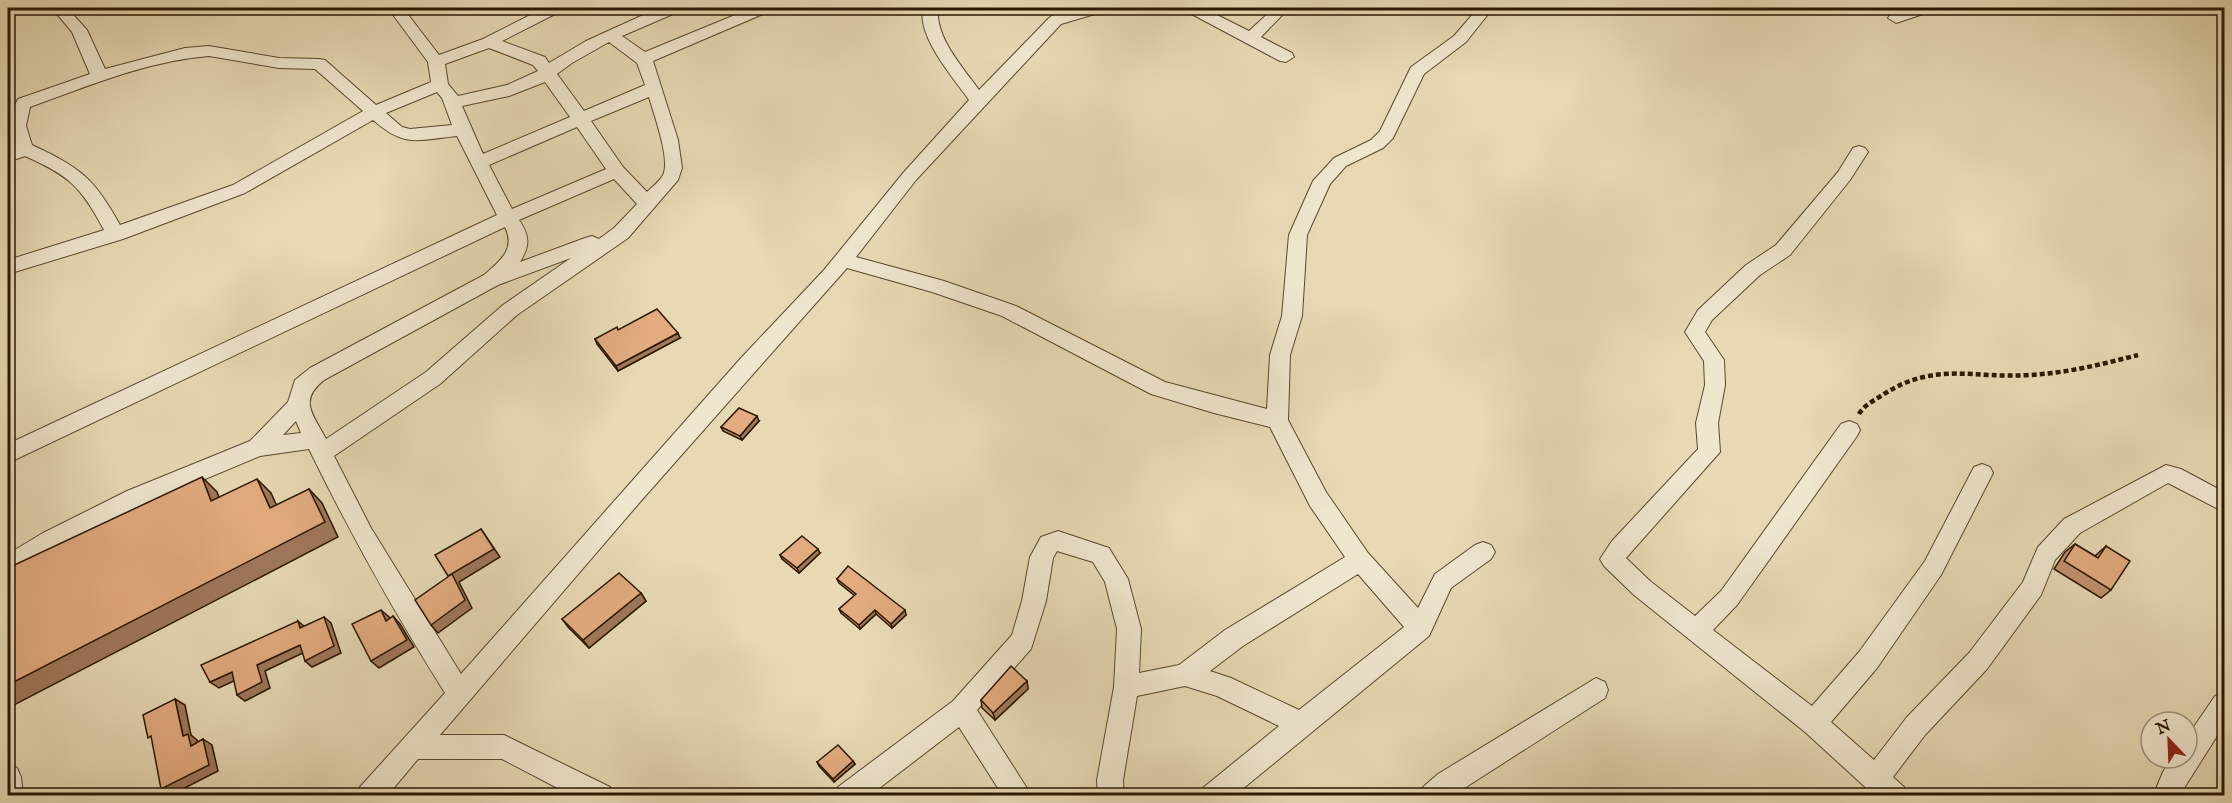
<svg xmlns="http://www.w3.org/2000/svg" width="2232" height="803" font-family="'IM FELL English',serif">
<style>
.lines{fill:none;stroke-linecap:round;stroke-linejoin:round}
.minor-casing{stroke:#5a482e;stroke-width:2}
.path{stroke:#2b1702;stroke-width:4.5;stroke-dasharray:5 3;stroke-linecap:butt}
.minor{fill:#efe6ce;fill-rule:evenodd}
.wall{fill:#c2936e;stroke:#2b1702;stroke-width:1.5}
.shaded-wall{fill:#9e785a;stroke:#2b1702;stroke-width:1.5}
.building{fill:#e2ab80;stroke:#2b1702;stroke-width:1.5}
</style>
<rect width="100%" height="100%" fill="#e6d9b4"/>
<filter id="stains"><feTurbulence type="fractalNoise" baseFrequency=".00333" numOctaves="4"/><feColorMatrix values="0 0 0 0 .2 0 0 0 0 .09 0 0 0 0 .02 0 0 0 .5 -.17"/></filter>
<radialGradient id="worn" r=".72"><stop offset=".6" stop-color="#630" stop-opacity="0"/><stop offset="1" stop-color="#630" stop-opacity=".3"/></radialGradient>
<g class="lines">
<g class="minor-casing">
<path id="minor" d="M52,8H67L87,30L105,69L185,48L209,46L279,58L319,59L325,60L376,105L431,82L428,62L388,8H403L439,55L483,39L544,8H562L561,11L502,41L545,57L549,63L586,41L641,16L662,8H682L680,11L622,36L645,52L752,8H772L770,11L653,61L678,140L682,168L678,180L628,238L517,315L440,384L334,456L371,528L461,674L741,358L824,270L904,172L969,100C953,77 917,37 923,8H938C935,38 963,67 979,90L1049,18L1063,8H1107L1105,11L1061,24L916,180L856,257L944,281L1016,306L1165,382L1267,409L1270,355L1282,316L1289,235L1313,181L1334,158L1371,140L1380,131L1411,67L1454,36L1478,8H1493L1466,42L1424,74L1393,138L1383,148L1346,166L1330,184L1307,235L1302,316L1290,355L1288,420L1326,492L1368,553L1418,608L1435,574L1475,545L1483,542L1491,545L1495,552L1491,559L1451,588L1429,636L1234,796H1200L1204,787L1279,726L1217,696L1185,686L1137,696L1123,780L1124,796H1098L1097,780L1114,687L1117,629L1105,582L1093,562L1057,551L1053,558L1046,601L1031,649L977,710L1032,796H1003L959,727L869,796H834L838,787L953,701L1012,635L1022,601L1030,557L1041,537L1058,531L1109,548L1128,579L1141,629L1139,673L1179,665L1225,630L1345,557L1310,506L1270,427L1214,413L1151,394L1002,316L932,292L847,268L640,502L440,735H504L610,787L614,796H573L502,759H418L387,796H356L360,787L445,693C394,612 351,535 309,449L260,456L143,505L59,547L8,576V554L43,533L127,491L250,441L288,402L295,380L310,368L484,275C500,261 516,249 505,227L8,463V444L497,215L457,136C417,140 405,148 373,120L245,193L123,239L8,274V260L104,230C81,187 70,176 25,156L8,162V150L15,146L8,120L18,99L90,74L72,32ZM609,42L637,63L645,85L584,111L557,74L572,63ZM489,48L533,65L538,71L507,85L458,96L448,84L445,64ZM209,56L279,68L315,69L363,111L233,185L120,225C94,178 81,168 32,145L26,126L30,107C88,86 147,61 209,56ZM545,82L570,117L483,154L462,106L509,96ZM437,92L442,98L452,125L410,129L402,127L386,113ZM649,97C653,112 671,160 663,175C660,181 652,187 647,192L623,167L591,121ZM577,127L606,169L512,209L489,165ZM614,179L637,204L614,228L599,239L592,236L585,238L520,262C530,246 530,236 519,220ZM571,258L503,305L426,372L326,439C313,414 298,401 324,380L498,285ZM296,421L301,433L283,435ZM1358,574L1404,627L1299,710L1231,678L1210,671L1243,646Z
M1184,8H1203L1249,31L1274,8H1289L1261,37L1292,53L1294,57L1286,62L1280,61L1186,11Z
M1912,8H1934L1932,11L1896,23L1888,18L1890,15Z
M1859,146L1865,148L1868,152L1850,180L1790,255L1760,275L1712,320L1705,332L1724,360L1725,385L1718,423L1720,452L1626,558L1650,581L1695,616L1721,591L1841,424L1849,421L1857,424L1860,430L1857,436L1737,605L1713,630L1812,706L1859,652L1925,561L1974,467L1982,464L1990,467L1993,473L1941,575L1877,668L1831,722L1874,760L1907,717L1969,653L2023,582L2038,547L2064,519L2166,465L2181,469L2224,492V512L2168,483L2080,533L2055,560L2041,595L1987,669L1925,735L1893,777L1904,787L1908,796H1875L1805,732L1634,595L1604,566L1600,559L1612,541L1698,449L1696,423L1705,385L1704,361L1685,332L1698,310L1746,265L1776,245L1838,172L1853,148Z
M1596,678L1605,682L1608,690L1605,698L1452,796H1419L1423,787L1438,774Z
M2224,692V725L2179,796H2153L2163,772L2172,758H2187V737L2215,696Z
M8,764L17,768L21,777L23,796H8Z"/>
</g>
<path class="path" d="M1859,414C1864,405 1875,400 1884,394C1936,361 1974,379 2030,375C2067,373 2103,364 2138,355"/>
<use href="#minor" class="minor"/>
</g>
<path class="wall" d="M618,330L680,338L618,371L597,344L595,339Z
M759,421L742,440L723,431L721,427Z
M2075,544L2095,556L2106,546L2111,590L2101,598L2054,569L2065,552Z
M820,553L799,573L782,559L780,555Z
M837,579L906,615L892,628L876,614L860,629L841,613L839,609L855,596L839,583Z
M641,593L646,601L589,648L568,627L562,619Z
M1027,681L1028,689L995,720L982,708L981,700Z
M853,761L855,764L834,782L819,766L817,762Z"/>
<path class="shaded-wall" d="M678,333L680,338L618,371L616,366Z
M757,416L759,421L742,440L740,436Z
M202,477L217,492L226,516L211,501Z
M257,479L271,493L284,522L270,508Z
M309,489L322,503L338,537L12,706L8,704V685Z
M481,529L500,557L459,582L472,608L438,633L431,625L455,584L448,576Z
M818,549L820,553L799,573L797,568Z
M641,593L646,601L589,648L583,640Z
M381,610L389,617L393,629L386,621Z
M875,610L876,614L860,629L859,625Z
M905,610L906,615L892,628L891,624Z
M393,616L400,624L414,647L379,668L371,661Z
M324,617L331,623L341,653L312,667L305,661Z
M298,621L305,627L300,628Z
M300,645L307,651L265,671L270,688L245,701L237,695L257,665Z
M232,672L240,678L219,688L210,682Z
M1027,681L1028,689L995,720L993,713Z
M175,699L185,705L191,735L197,740L200,751L191,746L183,736Z
M203,739L212,745L218,771L171,795L161,789Z
M853,761L855,764L834,782L833,779Z"/>
<path class="building" d="M657,309L678,333L616,366L595,339L617,327L618,330Z
M739,408L757,416L740,436L721,427Z
M202,477L211,501L257,479L270,508L309,489L325,522L8,685V568Z
M481,529L494,549L448,576L435,555Z
M802,536L818,549L797,568L780,555Z
M2075,544L2098,558L2106,546L2130,561L2111,590L2064,561Z
M848,566L905,610L891,624L875,610L859,625L839,609L856,594L837,579Z
M619,573L641,593L583,640L562,619Z
M452,574L465,600L431,625L415,600Z
M381,610L386,621L393,616L407,640L371,661L352,624Z
M324,617L334,646L305,661L300,645L257,665L262,682L237,695L232,672L210,682L201,665L298,621L300,628Z
M1011,666L1027,681L993,713L981,700Z
M175,699L183,736L188,734L191,746L203,739L209,765L161,789L151,736L148,738L143,715Z
M838,745L853,761L833,779L817,762Z"/>
<rect width="2232" height="803" fill="none" stroke="#e6d9b4" stroke-width="30"/>
<rect x="9" y="9" width="2214" height="785" fill="none" stroke="#2b1702" stroke-width="3"/>
<rect x="15" y="15" width="2202" height="773" fill="none" stroke="#2b1702" stroke-width="1.5"/>
<g transform="translate(2169 740) rotate(337)"><circle r="28" fill="#efe6ce" stroke="#a1937c" stroke-width="1.5"/>
<path d="M0-4.5L10 22L0 15L-10 22Z" fill="#8f2418"/>
<text y="-9" font-size="16" font-weight="bold" text-anchor="middle" fill="#2b1702">N</text>
</g>
<rect width="100%" height="100%" filter="url(#stains)"/>
<rect width="100%" height="100%" fill="url(#worn)"/>
</svg>
